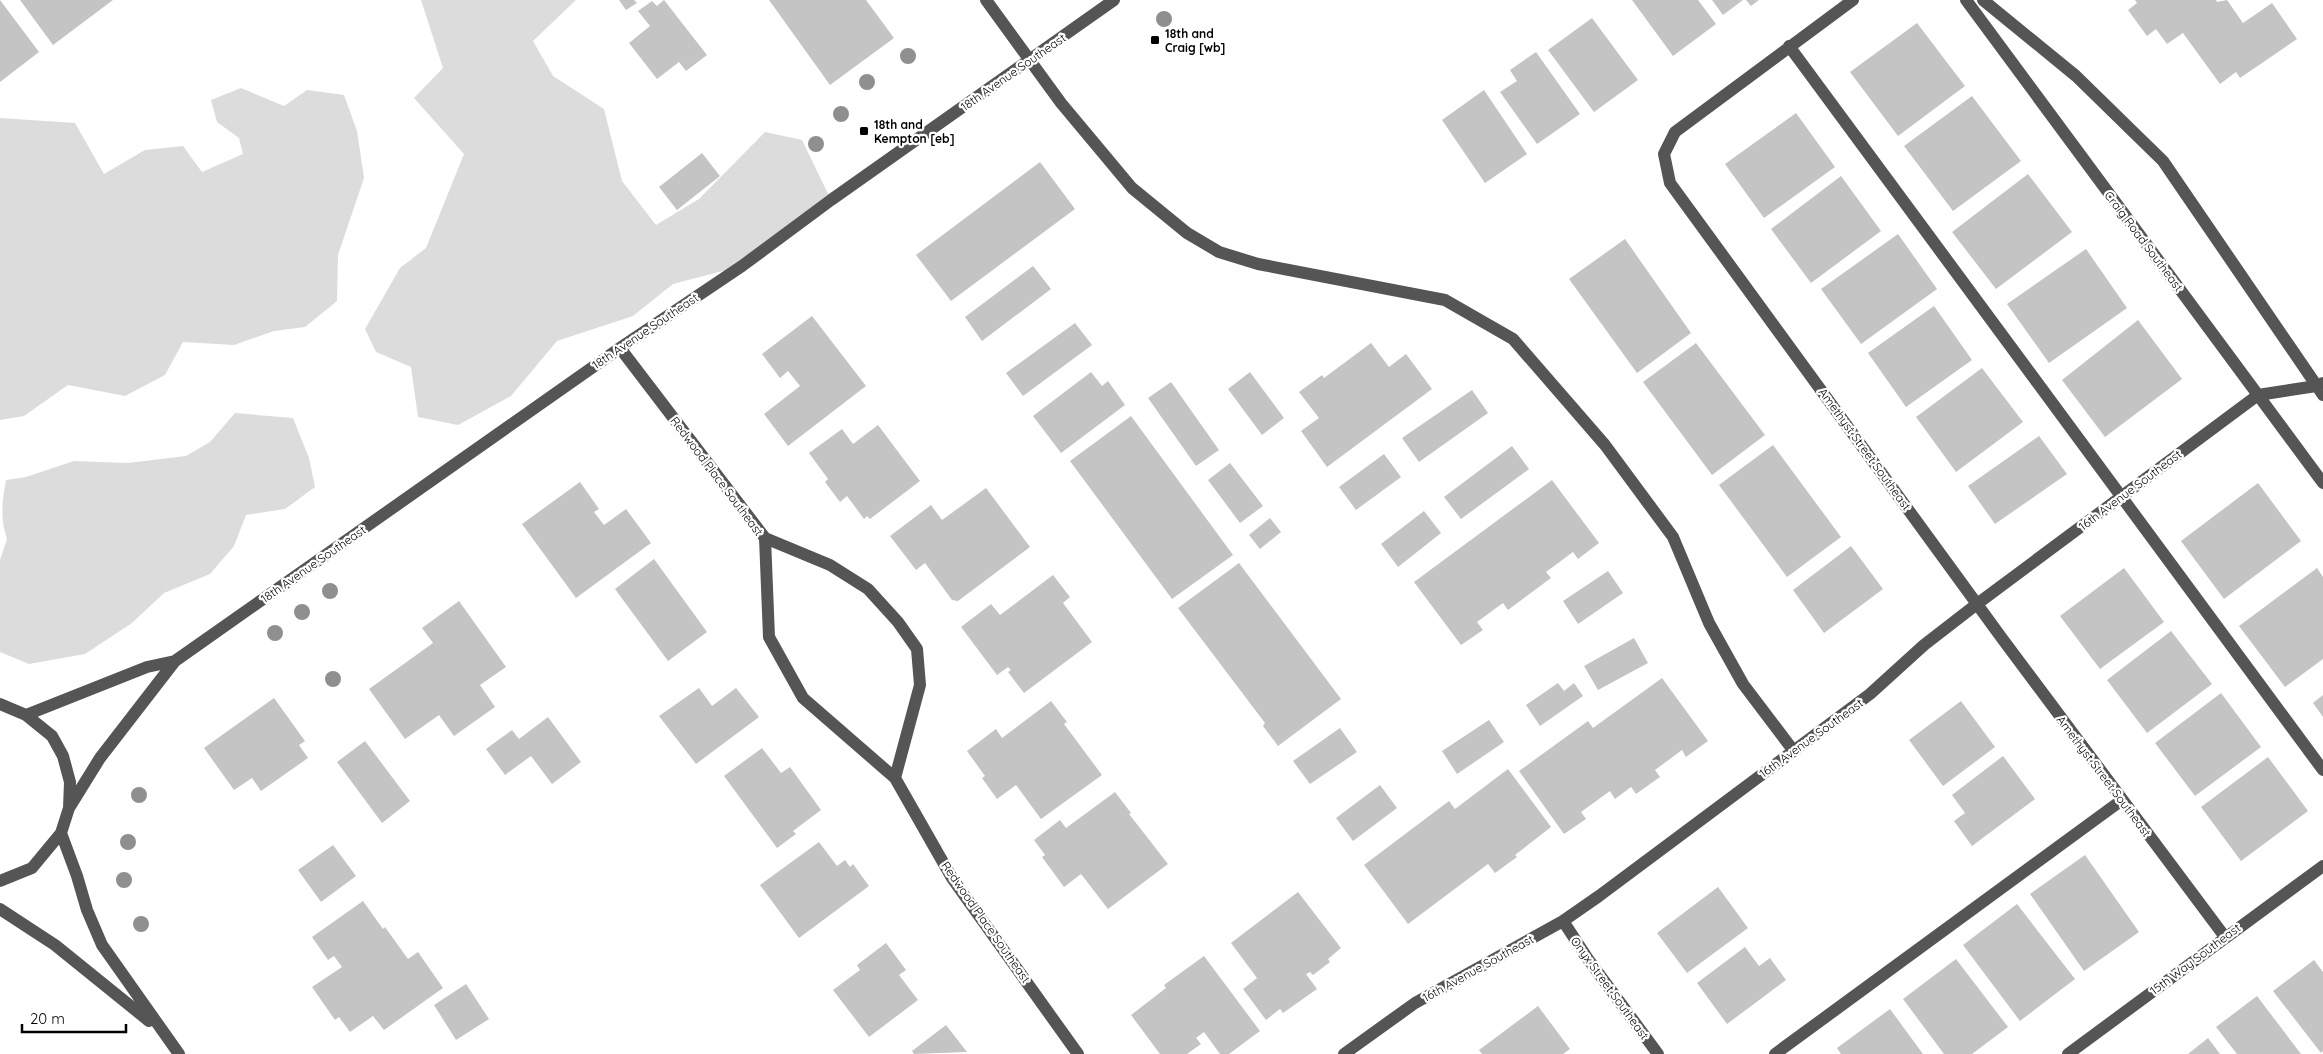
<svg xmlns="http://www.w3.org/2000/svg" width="2323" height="1054" font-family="Quicksand,sans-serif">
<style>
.green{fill:#dcdcdc}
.building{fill:#c4c4c4}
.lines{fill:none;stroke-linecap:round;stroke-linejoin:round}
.minor{stroke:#555;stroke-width:12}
.tree{fill:#8f8f8f}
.poi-dot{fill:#000;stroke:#fff;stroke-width:2}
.labels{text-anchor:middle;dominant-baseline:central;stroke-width:4.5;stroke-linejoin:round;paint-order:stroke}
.poi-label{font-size:12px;font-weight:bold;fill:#000;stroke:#fff;text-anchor:start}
.street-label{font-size:12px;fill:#000;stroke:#fff}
</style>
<rect width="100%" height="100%" fill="#fff"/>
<path class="green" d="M421,0H576L533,41L553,76L604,109L622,181L656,225L699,199L765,132L802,140L831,200L742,266L673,284L633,316L557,341L511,396L458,425L418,417L411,367L376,352L365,329L400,268L426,248L464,154L414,98L443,68Z
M241,88L284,106L307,90L344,95L357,131L364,178L338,255L337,301L305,327L274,331L234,345L183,342L165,375L125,396L68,385L24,416L0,420V118L75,123L104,174L145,150L183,146L202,172L243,154L239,138L217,122L211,100Z
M235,413L293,418L309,458L315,487L285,509L246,515L234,546L210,574L164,593L132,623L85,654L29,664L0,652V560L7,539C0,518 2,502 6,480L26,477L74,461L128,463L186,456L210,442Z"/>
<path class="building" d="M0,0L39,52L0,82Z
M20,0H113L53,45Z
M619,0H634L637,3L626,10Z
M664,0L707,55L686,71L679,62L657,79L629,43L650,26L638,11L652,1L657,6Z
M769,0H866L894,38L830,85Z
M1632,0H1698L1716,24L1673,56Z
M1712,0H1743L1723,15Z
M1746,0H1759L1751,6Z
M2135,0H2216L2217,2L2227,0L2243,23L2272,3L2297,39L2240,78L2236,72L2220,84L2183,33L2167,44L2156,29L2147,36L2128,10L2137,3Z
M1592,18L1638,80L1594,112L1548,50Z
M1917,23L1965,86L1898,136L1850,72Z
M1536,52L1580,114L1537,144L1500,92L1517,81L1510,70Z
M1484,90L1527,154L1485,183L1442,120Z
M1972,96L2021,161L1953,211L1904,146Z
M1796,113L1835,167L1764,218L1725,164Z
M702,153L720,176L677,210L659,187Z
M1040,162L1075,209L951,301L916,255Z
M2028,174L2072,232L1996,289L1952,232Z
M1841,176L1881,231L1811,283L1771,229Z
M1898,234L1937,289L1861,344L1821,289Z
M1625,239L1691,333L1637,373L1569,279Z
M2086,249L2127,308L2049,363L2007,304Z
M1033,266L1051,289L982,341L965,317Z
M1934,306L1972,360L1906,407L1868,353Z
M812,316L866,386L788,446L764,414L800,386L788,371L780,378L762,354Z
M2138,320L2182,379L2105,437L2062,380Z
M1075,323L1092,345L1023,396L1006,373Z
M1371,343L1389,367L1406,354L1432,389L1327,467L1301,431L1319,418L1299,392L1322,375L1324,378Z
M1696,343L1765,435L1712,475L1643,382Z
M1982,368L2023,422L1956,472L1916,417Z
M1091,372L1102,386L1108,381L1125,405L1061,453L1033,416Z
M1250,372L1284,418L1262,435L1228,389Z
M1171,382L1219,450L1196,466L1148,398Z
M1472,390L1488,413L1419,462L1402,438Z
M1131,416L1233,555L1172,599L1070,461Z
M878,425L920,481L870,519L867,516L864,519L847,496L840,502L825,482L828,479L809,453L842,429L853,444Z
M2039,436L2067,474L1995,524L1968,486Z
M1773,445L1841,537L1787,577L1719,485Z
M1512,446L1529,469L1461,519L1444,497Z
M1384,454L1401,477L1356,510L1339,487Z
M1230,463L1263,506L1240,523L1208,480Z
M1552,480L1599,543L1578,559L1573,552L1546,572L1551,578L1508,610L1503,603L1477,622L1483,630L1461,645L1414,582Z
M580,482L599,509L594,512L604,525L626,509L651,543L576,598L522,524Z
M2258,483L2301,541L2224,599L2181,541Z
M986,488L1030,547L958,601L952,600L925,563L916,570L890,536L931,505L942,520Z
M1424,511L1441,533L1398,567L1381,544Z
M1270,518L1281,532L1260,549L1249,535Z
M1851,546L1883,589L1824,633L1793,590Z
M654,559L707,632L668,661L615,589Z
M1239,563L1341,699L1278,746L1263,726L1265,723L1178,608Z
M2124,568L2164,622L2100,669L2060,616Z
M2317,568L2323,577V659L2285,687L2239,626Z
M1608,571L1623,593L1578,624L1563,601Z
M1053,575L1070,597L1063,603L1092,642L1024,693L1008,672L1011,670L1008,667L997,675L961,627L991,604L1000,615Z
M459,601L506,667L480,685L495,707L454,736L439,715L405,739L369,689L433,643L422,628Z
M2171,631L2212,684L2147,733L2107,680Z
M1634,638L1648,663L1598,690L1584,666Z
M1662,678L1708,741L1686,757L1682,750L1655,770L1660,777L1636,794L1631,787L1615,799L1610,791L1581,812L1586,819L1564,834L1519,771L1588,721L1593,728Z
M1558,683L1564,691L1574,683L1583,696L1540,726L1526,705Z
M699,688L712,706L736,688L759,717L696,764L659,716Z
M2221,693L2261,747L2195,796L2155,743Z
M2323,695V717L2313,703Z
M274,698L305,741L299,745L308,758L261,791L252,778L234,790L204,748Z
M1051,701L1067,722L1064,724L1102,775L1041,819L1016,785L997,799L982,778L985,776L967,751L996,729L1002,738Z
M1961,701L1995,747L1943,786L1909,740Z
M548,717L581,762L552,784L531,756L505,775L486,749L512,730L519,739Z
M1489,720L1504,742L1457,774L1442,751Z
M1340,728L1357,752L1310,784L1293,761Z
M365,741L410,801L382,823L337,762Z
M762,748L781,773L790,767L821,810L793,831L796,834L777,848L724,776Z
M2003,756L2035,799L1972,846L1954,821L1965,813L1952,795Z
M2268,757L2308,811L2241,861L2201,807Z
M1508,769L1551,827L1515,855L1517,857L1495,873L1488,864L1408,924L1364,865L1449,801L1455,809Z
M1380,785L1397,808L1353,841L1336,818Z
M1115,792L1131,813L1129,814L1168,864L1108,909L1081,874L1064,887L1042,857L1045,855L1034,840L1060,820L1066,828Z
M819,842L837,866L845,860L850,867L853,864L869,886L799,938L760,885Z
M333,845L356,876L321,902L298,870Z
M2085,855L2139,932L2084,971L2030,894Z
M1718,887L1748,928L1687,973L1657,933Z
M1298,892L1341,948L1328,959L1330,962L1313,975L1310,972L1306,974L1317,989L1283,1013L1280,1009L1266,1020L1243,989L1257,978L1231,943Z
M363,901L383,929L385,927L408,959L418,952L443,988L384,1030L373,1016L350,1032L339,1017L335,1020L312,987L342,967L334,956L328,960L312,937Z
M2017,904L2075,979L2020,1021L1963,945Z
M886,943L906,970L899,975L918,1000L869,1037L833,990L860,970L857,965Z
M1745,947L1759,966L1770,958L1786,980L1727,1024L1697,983Z
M1204,956L1260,1031L1229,1054H1220L1204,1032L1196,1038L1201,1044L1187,1054H1160L1131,1015L1166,988L1164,985Z
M1956,959L2008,1027L1972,1054H1944L1903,999Z
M2314,960L2323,972V1051L2321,1053L2273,991Z
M466,984L489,1019L456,1040L434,1005Z
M2257,996L2301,1054H2237L2216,1027Z
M1538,1006L1570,1049L1563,1054H1482L1479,1050Z
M1890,1009L1923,1054H1841L1837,1048Z
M946,1025L967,1052L914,1054L912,1051Z
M2208,1038L2220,1054H2188Z"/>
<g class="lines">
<path class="minor" d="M986,0L1061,103L1132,188L1187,233L1219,252L1258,264L1445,300L1513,339L1605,445L1673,537L1709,623L1743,684L1793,750
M1853,0L1675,132L1664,154L1670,183L2001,637L2225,937
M1966,0L2323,483
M1983,0L2076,76L2163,161L2323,395
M1789,46L2323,770
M620,348L765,538L769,637L803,698L895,778L952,878L1078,1054
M765,538L830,565L868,589L898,622L917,649L920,685L895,778
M0,704L26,715L52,736L63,756L70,782L69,808L61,833L32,868L0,881
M26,715L147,667L175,661
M69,808L100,758L175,661L620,348L742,266L831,200L1114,0
M61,833L77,876L87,910L102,945L179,1054
M0,909L55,945L149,1021
M1563,921L1588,959L1658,1054
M1344,1054L1415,1003L1563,921L1599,896L1870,694L1924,645L1977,604L2258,395L2316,386L2323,383
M1775,1054L2122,800
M2068,1054L2323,866"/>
</g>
<g class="tree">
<circle cx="1164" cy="19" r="8"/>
<circle cx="908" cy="56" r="8"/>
<circle cx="867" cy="82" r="8"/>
<circle cx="841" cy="114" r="8"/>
<circle cx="816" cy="144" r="8"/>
<circle cx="330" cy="591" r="8"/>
<circle cx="302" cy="612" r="8"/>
<circle cx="275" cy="633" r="8"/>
<circle cx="333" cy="679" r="8"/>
<circle cx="139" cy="795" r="8"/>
<circle cx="128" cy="842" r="8"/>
<circle cx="124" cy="880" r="8"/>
<circle cx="141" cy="924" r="8"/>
</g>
<g class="poi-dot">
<rect x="1150" y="35" width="10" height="10" rx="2.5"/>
<rect x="859" y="126" width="10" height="10" rx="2.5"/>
</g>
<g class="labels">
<g class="poi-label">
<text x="1165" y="33">18th and<tspan x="1165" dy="14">Craig [wb]</tspan></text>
<text x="874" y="124">18th and<tspan x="874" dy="14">Kempton [eb]</tspan></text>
</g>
<g class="street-label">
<text transform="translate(1013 72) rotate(-35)">18th Avenue Southeast</text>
<text transform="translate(2144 241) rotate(53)">Craig Road Southeast</text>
<text transform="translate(645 331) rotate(-34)">18th Avenue Southeast</text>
<text transform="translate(1865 449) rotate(54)">Amethyst Street Southeast</text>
<text transform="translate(717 476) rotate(53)">Redwood Place Southeast</text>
<text transform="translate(2130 490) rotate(-37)">16th Avenue Southeast</text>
<text transform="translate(313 564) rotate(-35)">18th Avenue Southeast</text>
<text transform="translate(1811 738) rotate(-36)">16th Avenue Southeast</text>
<text transform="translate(2104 776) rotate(53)">Amethyst Street Southeast</text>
<text transform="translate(986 922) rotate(55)">Redwood Place Southeast</text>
<text transform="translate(2195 959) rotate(-37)">15th Way Southeast</text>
<text transform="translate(1478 968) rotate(-29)">16th Avenue Southeast</text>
<text transform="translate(1610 988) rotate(54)">Onyx Street Southeast</text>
</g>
</g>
<path d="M22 1024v8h104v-8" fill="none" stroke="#000000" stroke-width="2.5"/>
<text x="30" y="1024" font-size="15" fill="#000000" stroke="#ffffff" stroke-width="4" paint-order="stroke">20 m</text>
</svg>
